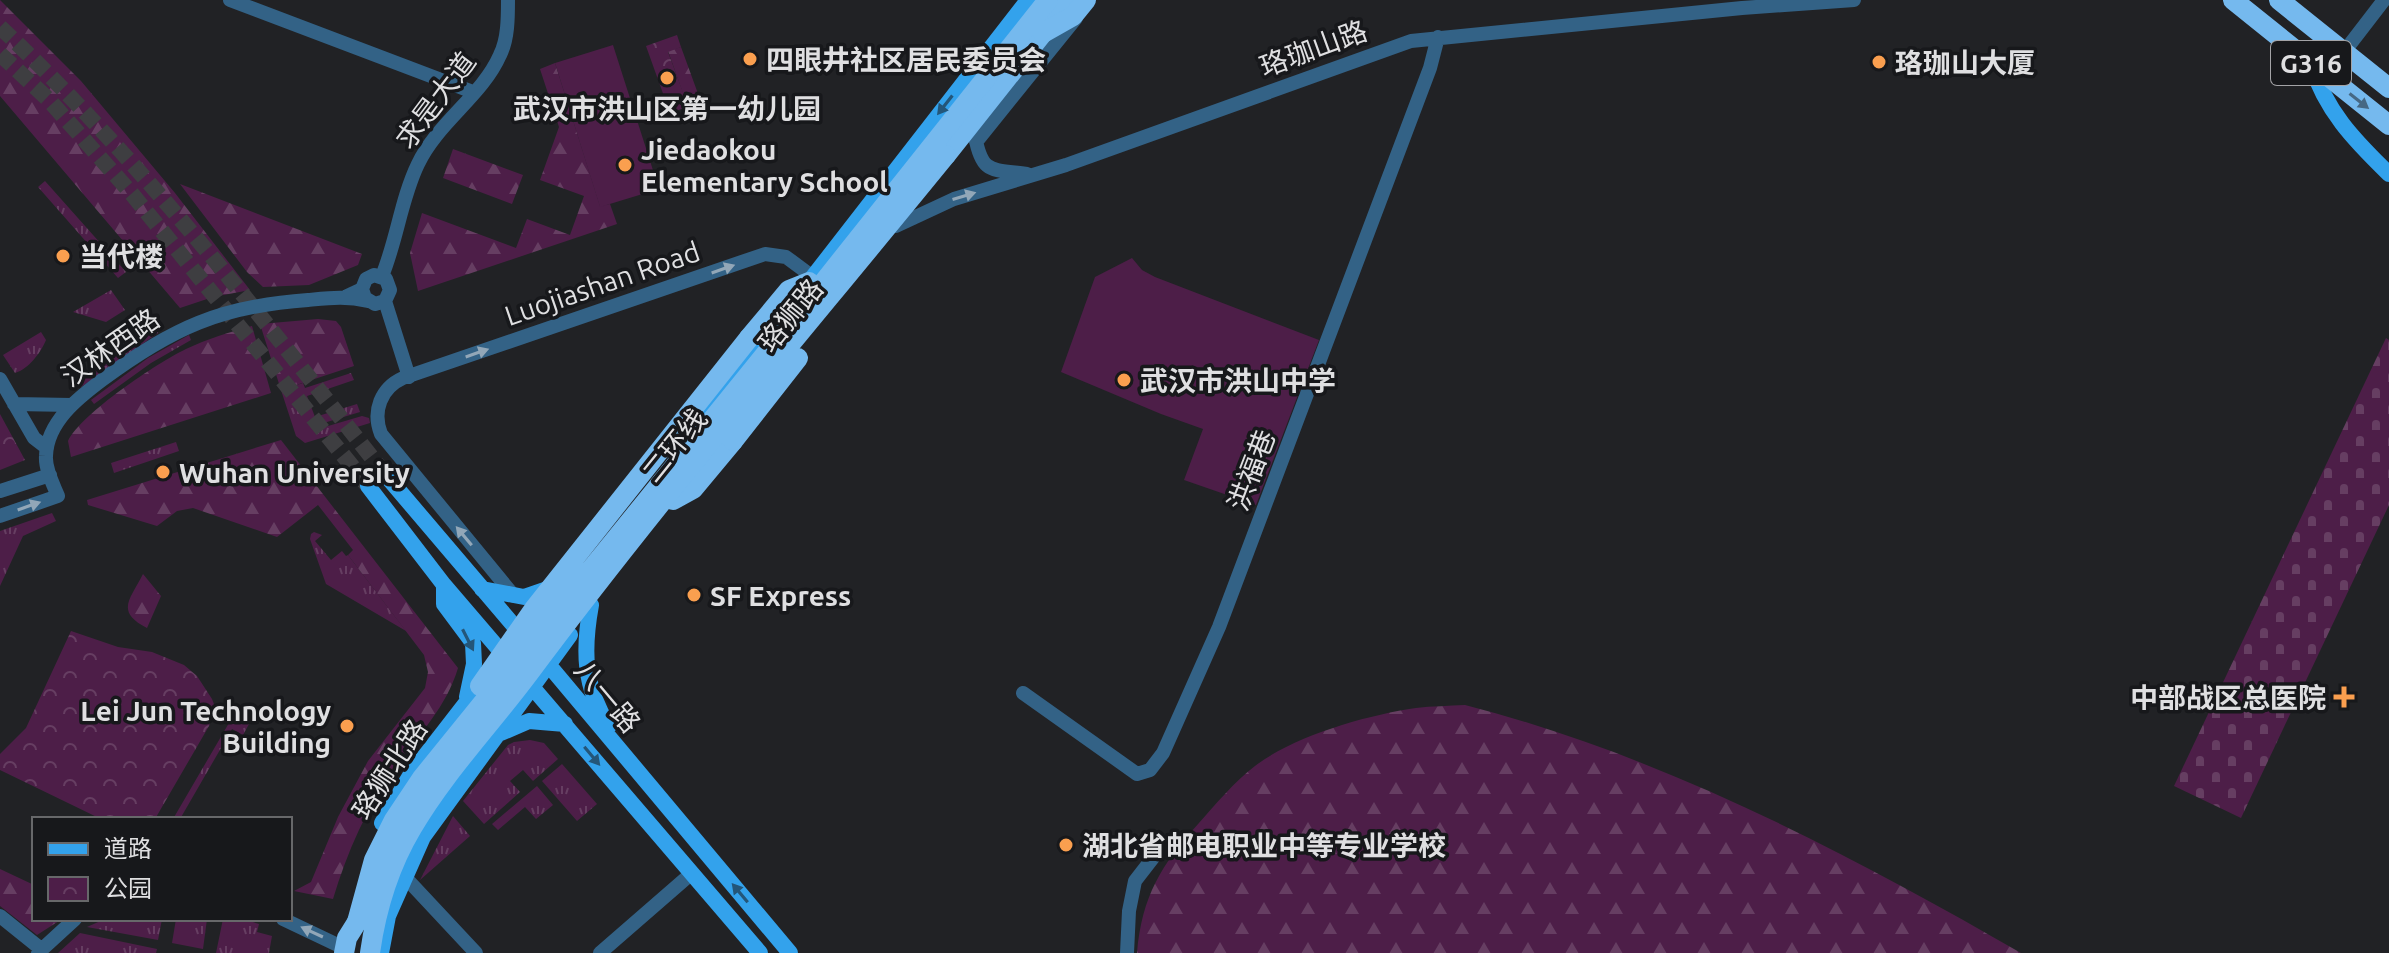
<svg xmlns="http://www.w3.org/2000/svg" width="2389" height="953" font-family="Ubuntu,'Noto Sans SC',sans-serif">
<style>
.grass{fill:url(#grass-tufts)}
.forest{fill:url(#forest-firs)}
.cemetery{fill:url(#cemetery-stones)}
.park{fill:url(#park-crowns)}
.pitch{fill:#4d1e48}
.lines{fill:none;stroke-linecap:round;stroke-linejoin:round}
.major-tunnel{stroke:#3e3e41;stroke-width:16;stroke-dasharray:16 8;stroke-linecap:butt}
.minor{stroke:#336286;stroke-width:14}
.major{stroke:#33a2ec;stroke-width:16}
.highway{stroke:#75b9ee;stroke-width:20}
.highway-bridge{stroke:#75b9ee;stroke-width:20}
.oneway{fill:#466884}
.oneway2{fill:#245679}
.oneway3{fill:#92a7b8}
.poi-dot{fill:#fa9f4f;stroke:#17181b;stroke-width:3}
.labels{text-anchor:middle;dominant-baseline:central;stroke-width:7;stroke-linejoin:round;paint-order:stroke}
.shield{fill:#17181b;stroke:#a3a3a6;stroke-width:2}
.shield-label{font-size:26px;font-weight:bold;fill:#dfdfe1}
.street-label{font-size:28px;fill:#dfdfe1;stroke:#17181b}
.poi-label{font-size:28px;font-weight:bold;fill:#dfdfe1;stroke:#17181b;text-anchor:start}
</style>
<defs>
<pattern id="grass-tufts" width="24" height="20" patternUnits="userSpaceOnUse" patternTransform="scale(2)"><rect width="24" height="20" fill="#4d1e48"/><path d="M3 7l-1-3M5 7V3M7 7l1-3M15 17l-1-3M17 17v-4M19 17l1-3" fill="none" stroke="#663e62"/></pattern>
<pattern id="forest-firs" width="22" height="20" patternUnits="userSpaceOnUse" patternTransform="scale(2)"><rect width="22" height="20" fill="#4d1e48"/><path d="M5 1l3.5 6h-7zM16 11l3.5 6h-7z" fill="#663e62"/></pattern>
<pattern id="cemetery-stones" width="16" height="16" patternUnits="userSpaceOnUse" patternTransform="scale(2)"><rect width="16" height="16" fill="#4d1e48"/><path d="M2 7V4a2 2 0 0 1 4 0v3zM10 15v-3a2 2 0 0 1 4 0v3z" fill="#663e62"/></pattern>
<pattern id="park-crowns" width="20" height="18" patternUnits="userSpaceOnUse" patternTransform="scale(2)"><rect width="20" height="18" fill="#4d1e48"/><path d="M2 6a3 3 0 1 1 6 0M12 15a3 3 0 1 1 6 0" fill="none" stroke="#663e62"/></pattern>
</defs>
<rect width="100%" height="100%" fill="#212225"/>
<path class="grass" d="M45,181L126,272L118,278L38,187Z
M111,290L125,310L106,322L73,312Z
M158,325V333L80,388L76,384Z
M41,332L46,340C41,352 29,369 15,373L3,355Z
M189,335L191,340L151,363L94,404L91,400L148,358Z
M351,373L354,380L307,396L315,417L357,404L360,412L317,425L318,429L362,416L369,418L370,423L305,443L296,436L281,390L303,383L305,388Z
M176,442L179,451L114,473L111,463Z
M52,513L56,521L23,536L0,586V531Z
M314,532L322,535L315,541L331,560L342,551L346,556L348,555L406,631L326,584L310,539L311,534Z
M236,711L241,714L239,718L249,724L243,735L232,729L180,819H173Z
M530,740L544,743L558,759L533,781L523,770L510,781L520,792L484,824L463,801L508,745L514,742Z
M562,764L597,804L577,821L542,781Z
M537,786L553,805L536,819L525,807L498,830L492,824Z
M453,816L470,836L420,880Z
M105,919H162L158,940L87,927Z
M176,919H207L203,949L172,943Z
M223,919H243L259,924L257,932L272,936L269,953H216Z
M80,933L157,949L156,953H58Z"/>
<path class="forest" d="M0,0L81,81L175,193L250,290L213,297L180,308L0,96Z
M681,47L697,91L684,96L668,51Z
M555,63L600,206L610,204L617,224L418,291L410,253L422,213L516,248L527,219L570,235L584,196L540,180L559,127L540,69Z
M453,149L523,175L512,204L443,178Z
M180,184L362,254L358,265L309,285L263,287L247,272Z
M318,319L336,321L341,327L354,366L281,390L260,324Z
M252,326L271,393L71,457L68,441C82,413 157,363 186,349C207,339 230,332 252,326Z
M281,440L458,668C446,708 419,734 396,766C367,807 347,852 333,899L294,891L311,882L338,817L368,761L425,688L428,672L424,655L348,555L353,550L318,505L277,537L193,508L177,511L157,526L88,505L87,500Z
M143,574L161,596L147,628C115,611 130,600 143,574Z
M1465,705C1660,755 1848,853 2021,953H1137C1142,896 1161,865 1199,823C1216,804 1234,782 1255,766C1294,736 1367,715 1416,708C1432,706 1449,706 1465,705Z
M0,869L34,885V919H62L37,935L0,906Z"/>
<path class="cemetery" d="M2386,338L2389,340V505L2241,818L2174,786Z"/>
<path class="park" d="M677,35L681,47L668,52L684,95L697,91L701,102L670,113L646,46Z
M0,414L25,460L0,470Z
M71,631L118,647L152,652L184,665L197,676L212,699L215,707L209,726L155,819H101L0,770V754L26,728Z"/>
<path class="pitch" d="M613,45L659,189L600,207L555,63Z
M1132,258L1142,270L1155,277L1319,340L1256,505L1184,480L1203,429L1161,414L1061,372L1095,277Z"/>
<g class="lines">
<path class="major-tunnel" d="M0,27C143,162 263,319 384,473
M0,54L49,100L132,194L368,486"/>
<path class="minor" d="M230,0L473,92
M2344,52L2384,0
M975,136C982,175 992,169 1027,174
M976,142L1076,18
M896,226L954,199L1066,165L1411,41L1742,8L1854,0
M382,276C397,240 401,199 418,164C438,122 482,96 500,55C508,39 508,18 508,0
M347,296L362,289L366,279L374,275L386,279L390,290L385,301L375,304L365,298L362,289
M385,301L409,377
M0,379L34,438L47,448
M14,404L72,405
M0,491L50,475
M0,516L58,496C53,484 45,469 46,456C47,422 78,398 102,380C172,328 221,306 308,300C330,298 347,296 368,301
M514,596L381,434C372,411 381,388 403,378L765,254L786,257L813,277
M1023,693L1137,774L1150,770L1163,753L1219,627L1430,68L1438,37
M404,876L476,953
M0,916L41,949
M283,919L342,947
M38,953L75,919
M600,953L692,873
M1127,953L1129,911L1135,881L1166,841"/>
<path class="major" d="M2310,62C2326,111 2353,139 2389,174
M687,432L809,282L1028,0
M384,473L526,640
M368,486L444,585L509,661
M444,585V604L473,643L474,664L467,697
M482,589L524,597L550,588
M591,605C583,649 583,687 609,726
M542,657L790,953
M527,681L760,953
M501,733L529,721L565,724
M382,823L411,774L487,676
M381,953L388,916L423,837L570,635"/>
<path class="highway" d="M2233,0L2389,125
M2279,0L2389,88
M946,155L1069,0
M749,338L789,290L809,282
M673,500L693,489L733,441
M344,953L347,938L357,922"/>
<path class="highway-bridge" d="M1043,33L1073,16L1086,0
M733,441L798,358
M480,686L534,609L749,338
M357,922L374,860L394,820L422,778L819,288L1048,0
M370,953C376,910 390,865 412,828C444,773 491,724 529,673C661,496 806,327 946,155"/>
</g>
<defs><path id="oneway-solid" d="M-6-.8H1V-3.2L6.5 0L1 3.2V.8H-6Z" transform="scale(2)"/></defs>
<use class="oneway" href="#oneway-solid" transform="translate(2359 101) rotate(38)"/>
<g class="oneway2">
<use href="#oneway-solid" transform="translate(945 105) rotate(128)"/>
<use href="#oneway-solid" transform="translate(468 640) rotate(63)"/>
<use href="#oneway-solid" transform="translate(592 756) rotate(50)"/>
<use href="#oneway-solid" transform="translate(740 893) rotate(-130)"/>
</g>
<g class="oneway3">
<use href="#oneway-solid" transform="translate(964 196) rotate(-17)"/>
<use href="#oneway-solid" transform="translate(723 269) rotate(-19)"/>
<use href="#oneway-solid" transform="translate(477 353) rotate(-19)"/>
<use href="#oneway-solid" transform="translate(29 506) rotate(-19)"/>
<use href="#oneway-solid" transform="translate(464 536) rotate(-130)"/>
<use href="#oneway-solid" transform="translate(312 932) rotate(-155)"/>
</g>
<g class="poi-dot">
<circle cx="750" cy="59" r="8"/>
<circle cx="1879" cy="62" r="8"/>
<circle cx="667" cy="78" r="8"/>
<circle cx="625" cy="165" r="8"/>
<circle cx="63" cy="256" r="8"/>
<circle cx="1124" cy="380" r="8"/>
<circle cx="163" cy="472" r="8"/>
<circle cx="694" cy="595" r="8"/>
<path d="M2340 685h8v8h8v8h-8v8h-8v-8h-8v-8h8z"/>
<circle cx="347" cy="726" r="8"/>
<circle cx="1066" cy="845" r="8"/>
</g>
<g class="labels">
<rect class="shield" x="2271" y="41" width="80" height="44" rx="6"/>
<g class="shield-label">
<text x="2311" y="63">G316</text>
</g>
<g class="street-label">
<text transform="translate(1313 48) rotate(-20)">珞珈山路</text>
<text transform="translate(435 100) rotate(-53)">求是大道</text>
<text transform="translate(602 283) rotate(-19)">Luojiashan Road</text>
<text transform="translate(790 315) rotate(-51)">珞狮路</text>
<text transform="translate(110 347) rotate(-35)">汉林西路</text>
<text transform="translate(674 445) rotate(-51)">二环线</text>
<text transform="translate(1251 470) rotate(-69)">洪福巷</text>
<text transform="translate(608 696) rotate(50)">八一路</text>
<text transform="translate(389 769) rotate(-57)">珞狮北路</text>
</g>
<g class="poi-label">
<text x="766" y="59">四眼井社区居民委员会</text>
<text x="1895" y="62">珞珈山大厦</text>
<text x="667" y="108" text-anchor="middle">武汉市洪山区第一幼儿园</text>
<text x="641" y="149">Jiedaokou<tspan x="641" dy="32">Elementary School</tspan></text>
<text x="79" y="256">当代楼</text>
<text x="1140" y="380">武汉市洪山中学</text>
<text x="179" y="472">Wuhan University</text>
<text x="710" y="595">SF Express</text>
<text x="2326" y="697" text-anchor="end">中部战区总医院</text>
<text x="331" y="710" text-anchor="end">Lei Jun Technology<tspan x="331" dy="32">Building</tspan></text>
<text x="1082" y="845">湖北省邮电职业中等专业学校</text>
</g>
</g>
<rect x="32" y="817" width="260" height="104" fill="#17181b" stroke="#67686a" stroke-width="2"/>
<rect x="48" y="843" width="40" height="12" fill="#33a2ec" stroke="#67686a" stroke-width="2"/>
<text x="104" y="857" font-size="24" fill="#dfdfe1">道路</text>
<rect x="48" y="877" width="40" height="24" fill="url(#park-crowns)" stroke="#67686a" stroke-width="2"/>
<text x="104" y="897" font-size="24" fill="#dfdfe1">公园</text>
</svg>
